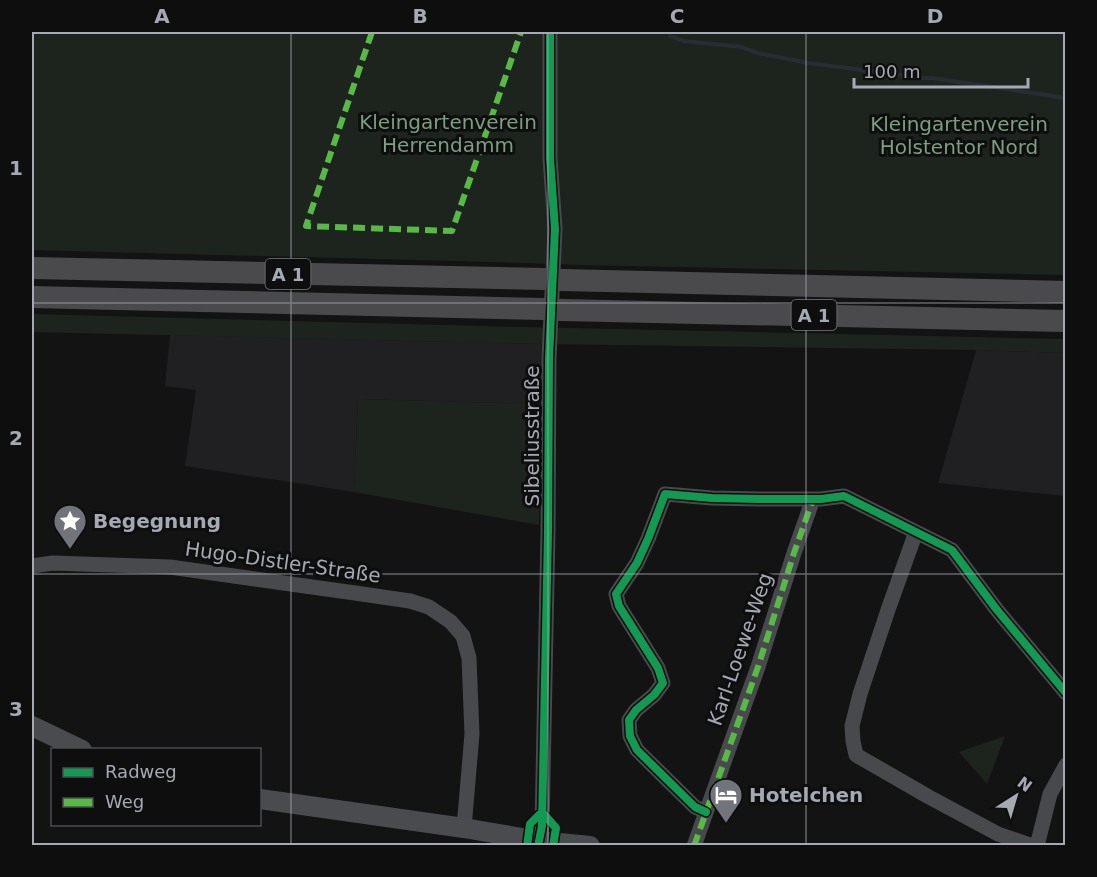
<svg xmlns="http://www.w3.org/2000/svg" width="1097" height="877" font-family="'DejaVu Sans',sans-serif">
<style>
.built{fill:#202022}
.green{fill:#1d241e}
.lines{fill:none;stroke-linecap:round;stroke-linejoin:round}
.stream{stroke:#282d34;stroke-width:4}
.minor{stroke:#48494c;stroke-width:15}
.major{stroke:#4a4b4e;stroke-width:20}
.highway{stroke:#4a4a4d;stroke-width:22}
.highway-bridge{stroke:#4a4a4d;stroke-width:22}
.quiet{stroke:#58b947;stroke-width:6;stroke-dasharray:12 6;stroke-linecap:butt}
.cycleway-casing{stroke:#0e0e0f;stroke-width:11}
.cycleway{stroke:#139951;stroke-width:8}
.grid{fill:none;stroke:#a5a9b4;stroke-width:1.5;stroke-opacity:0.55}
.labels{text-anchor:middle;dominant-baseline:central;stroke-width:6;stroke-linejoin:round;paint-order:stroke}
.shield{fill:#0e0e0f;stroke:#787a82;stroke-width:1.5}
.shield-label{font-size:18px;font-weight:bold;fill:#a5a9b4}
.park-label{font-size:20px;fill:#7d9e80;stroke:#0e0e0f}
.street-label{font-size:20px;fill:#a5a9b4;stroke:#0e0e0f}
.poi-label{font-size:20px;font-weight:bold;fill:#a5a9b4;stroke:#0e0e0f;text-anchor:start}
.neatline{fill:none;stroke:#a5a9b4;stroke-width:2}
.grid-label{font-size:20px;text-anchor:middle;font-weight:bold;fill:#a5a9b4}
</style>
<rect width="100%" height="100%" fill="#131314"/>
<path class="built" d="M170,335L542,344L540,404L358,399L354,492L185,466L196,390L165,386Z
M976,350L1065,353V496L938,483Z"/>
<path class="green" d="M32,32H1065V275L579,265L526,263L32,250Z
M32,314L522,327L1065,339L1066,353L976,350L542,344L32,332Z
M358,399L540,404L539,525L354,492Z
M1005,736L987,784L959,752Z"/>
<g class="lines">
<path class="stream" d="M670,36L684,41L741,47L758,53L808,63L870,71L894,73L909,78H932L1066,98"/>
<path class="minor" d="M916,532L889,607L860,694L852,726L853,741L856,755L929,797L998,834L1033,846
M32,566L53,563L170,567L355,593L410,601L429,607L451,622L463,636L469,658L472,734L464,828
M706,812L695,807L637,750L630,736L629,720L636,710L654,695L663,683L658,668L619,606L616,594L637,563L648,539L665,494L712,498L759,499H821L844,496L952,550L997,610L1066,693
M538,846L542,826L548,532L549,358L555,229L550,158V32
M694,846L758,667L794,553L813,499
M1037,846L1050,794L1066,765"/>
<path class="major" d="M32,726L82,750
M260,799L464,828L539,841L590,846"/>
<path class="highway" d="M32,268L544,279
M563,280L1066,292
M32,297L543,309
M563,310L1066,321"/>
<path class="highway-bridge" d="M544,279L563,280
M543,309L563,310"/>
<path class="quiet" d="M372,32L306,226L452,231L521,32
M694,846L758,667L794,553L813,499"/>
<g class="cycleway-casing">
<path id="cycleway" d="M706,812L695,807L637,750L630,736L629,720L636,710L654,695L663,683L658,668L619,606L616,594L637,563L648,539L665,494L712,498L759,499H821L844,496L952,550L997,610L1066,693
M527,846L530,824L542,812L556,828L553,846
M538,846L542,826L548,532L549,358L555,229L550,158V32"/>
</g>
<use href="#cycleway" class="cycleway"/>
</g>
<path class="grid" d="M291,32V846M548,32V846M806,32V846M32,303H1066M32,574H1066"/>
<defs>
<g id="sight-pin" transform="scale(1.725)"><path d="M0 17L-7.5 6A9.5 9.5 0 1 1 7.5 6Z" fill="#72747c" stroke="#0e0e0f"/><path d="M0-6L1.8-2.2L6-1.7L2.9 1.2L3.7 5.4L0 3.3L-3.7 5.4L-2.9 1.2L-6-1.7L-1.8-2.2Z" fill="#fff"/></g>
<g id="hotel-pin" transform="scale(1.725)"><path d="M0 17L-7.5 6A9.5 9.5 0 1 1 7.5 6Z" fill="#72747c" stroke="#0e0e0f"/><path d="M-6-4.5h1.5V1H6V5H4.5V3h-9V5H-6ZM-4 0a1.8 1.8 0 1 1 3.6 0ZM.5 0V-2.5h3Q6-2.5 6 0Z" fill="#fff"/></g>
</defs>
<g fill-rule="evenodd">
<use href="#sight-pin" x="70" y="521"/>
<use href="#hotel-pin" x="726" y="795"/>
</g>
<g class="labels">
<g class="shield">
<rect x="265.5" y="259" width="45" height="30" rx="4.5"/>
<rect x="791.5" y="300" width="45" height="30" rx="4.5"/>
</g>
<g class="shield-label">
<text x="288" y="274">A 1</text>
<text x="814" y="315">A 1</text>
</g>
<g class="park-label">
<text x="448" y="122">Kleingartenverein<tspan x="448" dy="23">Herrendamm</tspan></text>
<text x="959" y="124">Kleingartenverein<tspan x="959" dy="23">Holstentor Nord</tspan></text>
</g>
<g class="street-label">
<text transform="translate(532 436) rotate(-90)">Sibeliusstraße</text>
<text transform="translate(283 562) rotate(8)">Hugo-Distler-Straße</text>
<text transform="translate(740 649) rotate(-71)">Karl-Loewe-Weg</text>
</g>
<g class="poi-label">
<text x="93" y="521">Begegnung</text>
<text x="749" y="795">Hotelchen</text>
</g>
</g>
<rect width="1097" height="877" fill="none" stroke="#0e0e0f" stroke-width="66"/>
<rect x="51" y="748" width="210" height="78" fill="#0e0e0f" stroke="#4a4c51" stroke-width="1.5"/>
<rect x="63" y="768" width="30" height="9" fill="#139951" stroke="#4a4c51" stroke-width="1.5"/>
<text x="105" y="778" font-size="18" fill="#a5a9b4">Radweg</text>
<rect x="63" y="798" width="30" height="9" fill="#58b947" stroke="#4a4c51" stroke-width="1.5"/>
<text x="105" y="808" font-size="18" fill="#a5a9b4">Weg</text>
<g transform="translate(1016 796) rotate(37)" stroke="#0e0e0f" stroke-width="4.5" paint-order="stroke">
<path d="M0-4.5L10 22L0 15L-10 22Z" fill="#a5a9b4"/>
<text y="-9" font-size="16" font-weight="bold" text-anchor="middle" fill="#a5a9b4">N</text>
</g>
<path d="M854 78v9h174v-9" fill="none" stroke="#a5a9b4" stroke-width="3"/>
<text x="863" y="78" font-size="18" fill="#a5a9b4" stroke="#0e0e0f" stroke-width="4.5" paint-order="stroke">100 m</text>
<rect x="33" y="33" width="1031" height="811" class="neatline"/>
<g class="grid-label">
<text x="162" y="23">A</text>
<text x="420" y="23">B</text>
<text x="677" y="23">C</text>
<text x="935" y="23">D</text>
<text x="16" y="175">1</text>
<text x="16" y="445">2</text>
<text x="16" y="716">3</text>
</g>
</svg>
